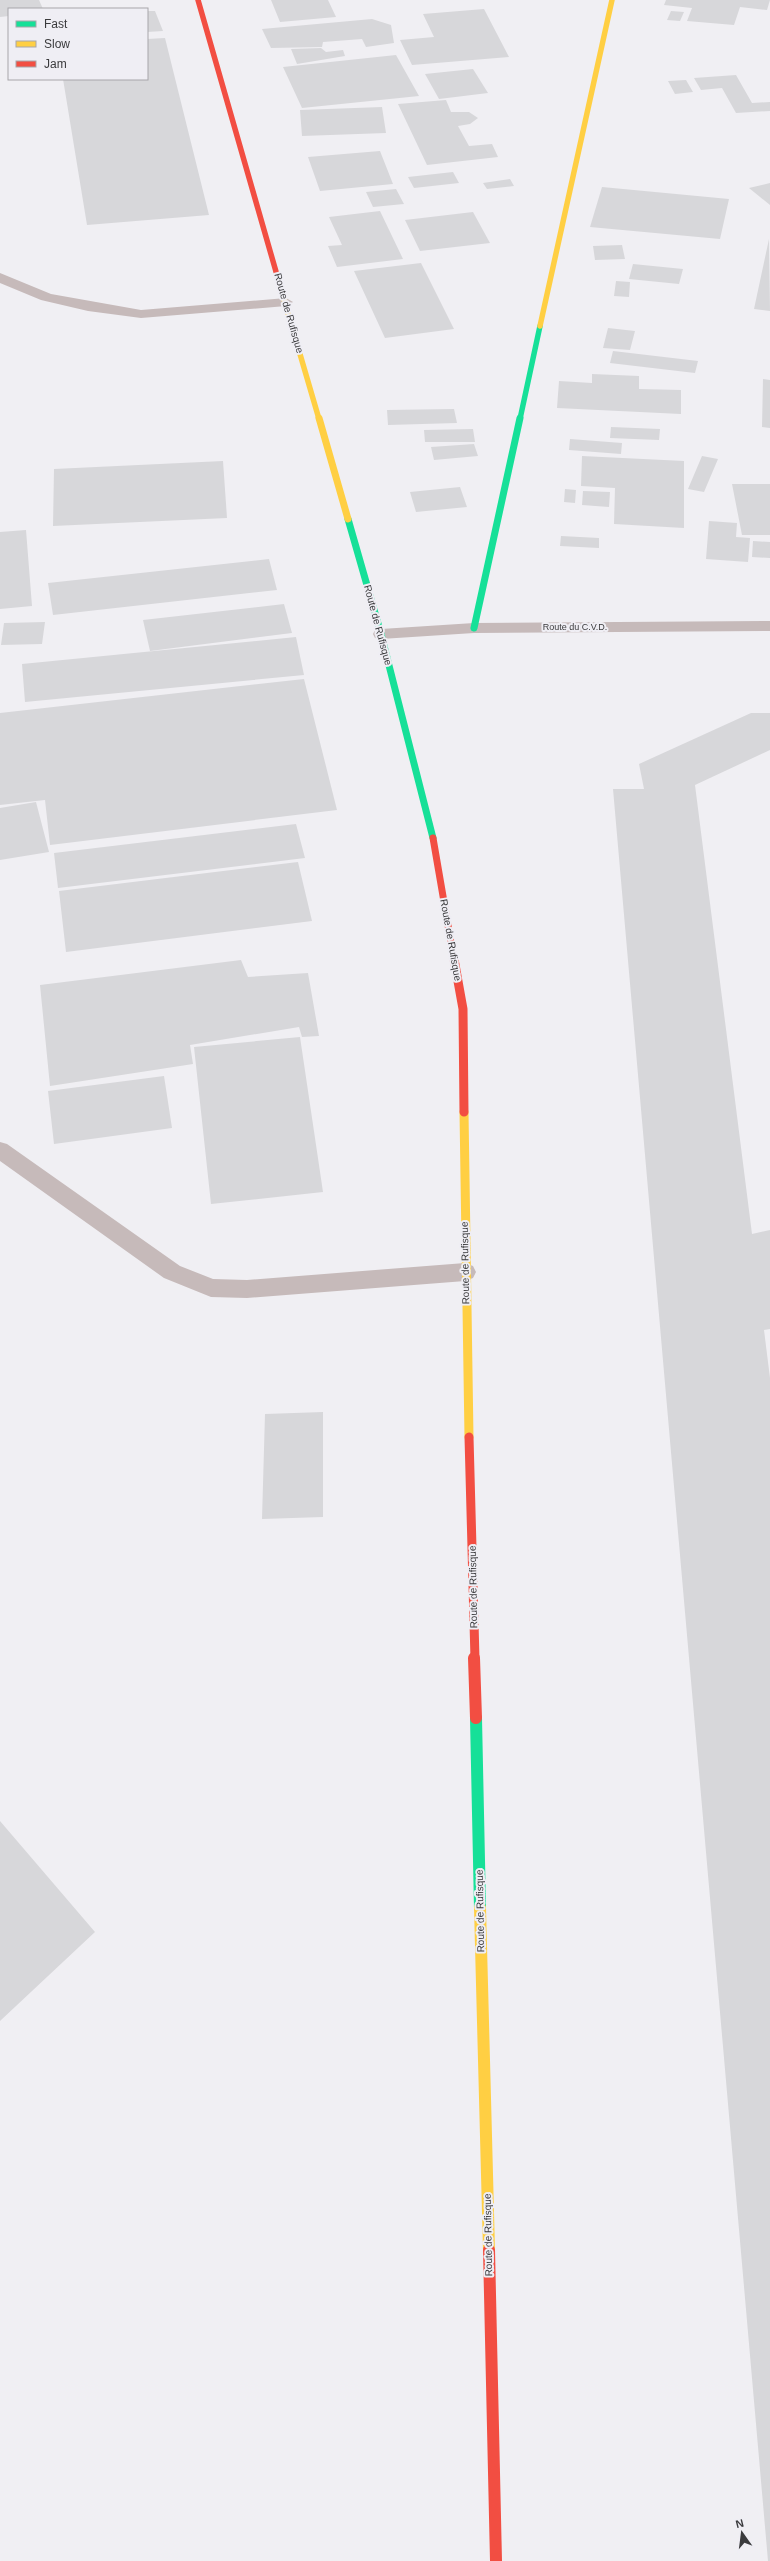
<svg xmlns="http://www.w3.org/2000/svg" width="770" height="2561" font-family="Arial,sans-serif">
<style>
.building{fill:#d7d7da}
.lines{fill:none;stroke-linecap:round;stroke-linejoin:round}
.lane{fill:#c6baba;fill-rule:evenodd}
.street{fill:#c6baba;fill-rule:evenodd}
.fast-far2{stroke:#16e098;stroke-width:5.5}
.fast-far1{stroke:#16e098;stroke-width:7}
.fast{stroke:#16e098;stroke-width:12}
.slow-far3{stroke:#ffcf43;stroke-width:5.5}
.slow-far2{stroke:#ffcf43;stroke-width:7}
.slow-far1{stroke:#ffcf43;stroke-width:9}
.slow{stroke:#ffcf43;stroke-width:12}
.jam-far3{stroke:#f24e42;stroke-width:5.5}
.jam-far2{stroke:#f24e42;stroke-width:7}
.jam-far1{stroke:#f24e42;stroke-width:9}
.jam{stroke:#f24e42;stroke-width:12}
.labels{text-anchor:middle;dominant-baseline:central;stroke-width:4;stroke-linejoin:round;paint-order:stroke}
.far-street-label{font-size:9px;fill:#3a3a3c;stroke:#efeef4}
.street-label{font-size:10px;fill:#3a3a3c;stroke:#efeef4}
</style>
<rect width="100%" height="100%" fill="#f0eff3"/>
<path class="building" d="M0,0H39L43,9H9V16L0,17Z
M271,0H328L336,17L280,22Z
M666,0H770L767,10L740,7L734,25L687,21L692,8L664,5Z
M484,9L509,57L412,65L400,40L434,37L423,14Z
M147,11H155L163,31L147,32Z
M671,11L684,12L680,21L667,20Z
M372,19L391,25L394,43L366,47L362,39L323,42L322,47L271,48L262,29Z
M165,38L209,215L87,225L63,79H147V39Z
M321,48L326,52L343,50L345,56L297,64L291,49Z
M396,55L419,96L302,108L283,67Z
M473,69L488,93L439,99L425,74Z
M736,75L752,103L770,102V111L736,113L722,88L701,90L694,78Z
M686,80L693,92L675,94L668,81Z
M446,100L451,112H469L478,118L470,124L458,126L469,146L492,144L498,157L427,165L398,104Z
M382,107L386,133L302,136L300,110Z
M380,151L393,184L320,191L308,157Z
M453,172L459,183L414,188L408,177Z
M510,179L514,186L487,189L483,183Z
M770,183V205L749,188Z
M602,187L729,199L720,239L590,227Z
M396,189L404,204L373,207L366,192Z
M380,211L403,259L337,267L328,246L342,245L329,217Z
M473,212L490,243L420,251L405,220Z
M769,239L770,311L754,309Z
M622,245L625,259L595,260L593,246Z
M421,263L454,329L385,338L354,271Z
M633,264L683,269L679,284L629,279Z
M616,281L630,282L629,297L614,296Z
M608,328L635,331L630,350L603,348Z
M613,351L698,361L695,373L610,363Z
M592,374L639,376V389L681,390V414L557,408L559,381L592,383Z
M763,379L770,380V428L762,427Z
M454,409L457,423L388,425L387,410Z
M611,427L660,429L659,440L610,438Z
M473,429L475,442H425L424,430Z
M570,439L622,443L621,454L569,450Z
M474,444L478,456L434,460L431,447Z
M582,456L684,461V528L614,524L615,488L581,486Z
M702,456L718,459L704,492L688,489Z
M223,461L227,518L53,526L54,469Z
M732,484H770V535H742Z
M460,487L467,507L416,512L410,492Z
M565,489L576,490L575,503L564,502Z
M583,491L610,492L609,507L582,505Z
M709,521L737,523L736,537L750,538L748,562L706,559Z
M26,530L32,606L0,609V532Z
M561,536L599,538V548L560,546Z
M753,541L770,542V558L752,557Z
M269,559L277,590L53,615L48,583Z
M284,604L292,633L150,651L143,620Z
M45,622L42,644L1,645L4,623Z
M296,637L304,675L25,702L22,664Z
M304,679L337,810L50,845L45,800L0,805V713Z
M751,713H770V750L695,785L752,1234L770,1230V1329L764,1330L770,1378V2561H768L613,789H644L639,764Z
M36,802L49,852L0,860V808Z
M296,824L305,858L58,888L54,853Z
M298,862L312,921L66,952L59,891Z
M241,960L248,977L308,973L319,1036L302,1037L299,1027L190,1045L193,1064L50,1086L40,985Z
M300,1037L323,1192L211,1204L194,1047Z
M164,1076L172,1128L54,1144L48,1091Z
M323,1412V1517L262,1519L265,1414Z
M0,1821L95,1932L0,2021Z"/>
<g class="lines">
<path class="lane" d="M0,273L51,294L141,310L286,298L293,302L286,306L141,318L88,311L41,300L0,283Z
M0,1142L7,1144L180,1266L213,1279L247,1280L465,1263L473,1266L476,1272L473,1278L465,1281L247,1298L211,1297L164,1278L0,1161Z"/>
<path class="street" d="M770,621V631L474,633L381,639L375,638L373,634L375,630L381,629L474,623Z"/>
<path class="fast-far2" d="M520,419L540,326"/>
<path class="fast-far1" d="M348,519L381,634L433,838
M474,628L520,418"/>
<path class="fast" d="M476,1718L480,1908"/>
<path class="slow-far3" d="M283,296L319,419
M540,326L612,0"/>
<path class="slow-far2" d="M319,418L348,519"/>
<path class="slow-far1" d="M464,1112L469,1437"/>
<path class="slow" d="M480,1908L489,2250"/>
<path class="jam-far3" d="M198,0L283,296"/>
<path class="jam-far2" d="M433,838L454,960"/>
<path class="jam-far1" d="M454,959L463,1009L464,1112
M469,1437L475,1659"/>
<path class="jam" d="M474,1658L476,1718
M489,2250L496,2561"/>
</g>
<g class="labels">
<g class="far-street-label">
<text x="575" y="627">Route du C.V.D.</text>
</g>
<g class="street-label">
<text transform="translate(289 313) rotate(74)">Route de Rufisque</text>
<text transform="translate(378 625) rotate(75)">Route de Rufisque</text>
<text transform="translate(451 940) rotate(80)">Route de Rufisque</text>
<text transform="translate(465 1263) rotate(-91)">Route de Rufisque</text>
<text transform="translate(473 1587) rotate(-91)">Route de Rufisque</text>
<text transform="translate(480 1911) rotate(-91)">Route de Rufisque</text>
<text transform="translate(488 2235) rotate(-91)">Route de Rufisque</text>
</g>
</g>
<rect x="8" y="8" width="140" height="72" fill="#efeef4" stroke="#a7a6aa"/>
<rect x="16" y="21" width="20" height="6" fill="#16e098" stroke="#a7a6aa"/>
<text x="44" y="28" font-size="12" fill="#3a3a3c">Fast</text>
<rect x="16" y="41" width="20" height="6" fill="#ffcf43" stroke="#a7a6aa"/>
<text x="44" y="48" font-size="12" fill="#3a3a3c">Slow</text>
<rect x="16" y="61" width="20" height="6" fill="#f24e42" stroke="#a7a6aa"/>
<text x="44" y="68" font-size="12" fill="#3a3a3c">Jam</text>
<g transform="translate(742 2533) rotate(346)" stroke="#efeef4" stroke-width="3" paint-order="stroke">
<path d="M0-3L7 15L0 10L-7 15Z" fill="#3a3a3c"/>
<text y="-6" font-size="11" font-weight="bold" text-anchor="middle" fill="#3a3a3c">N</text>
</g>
</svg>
